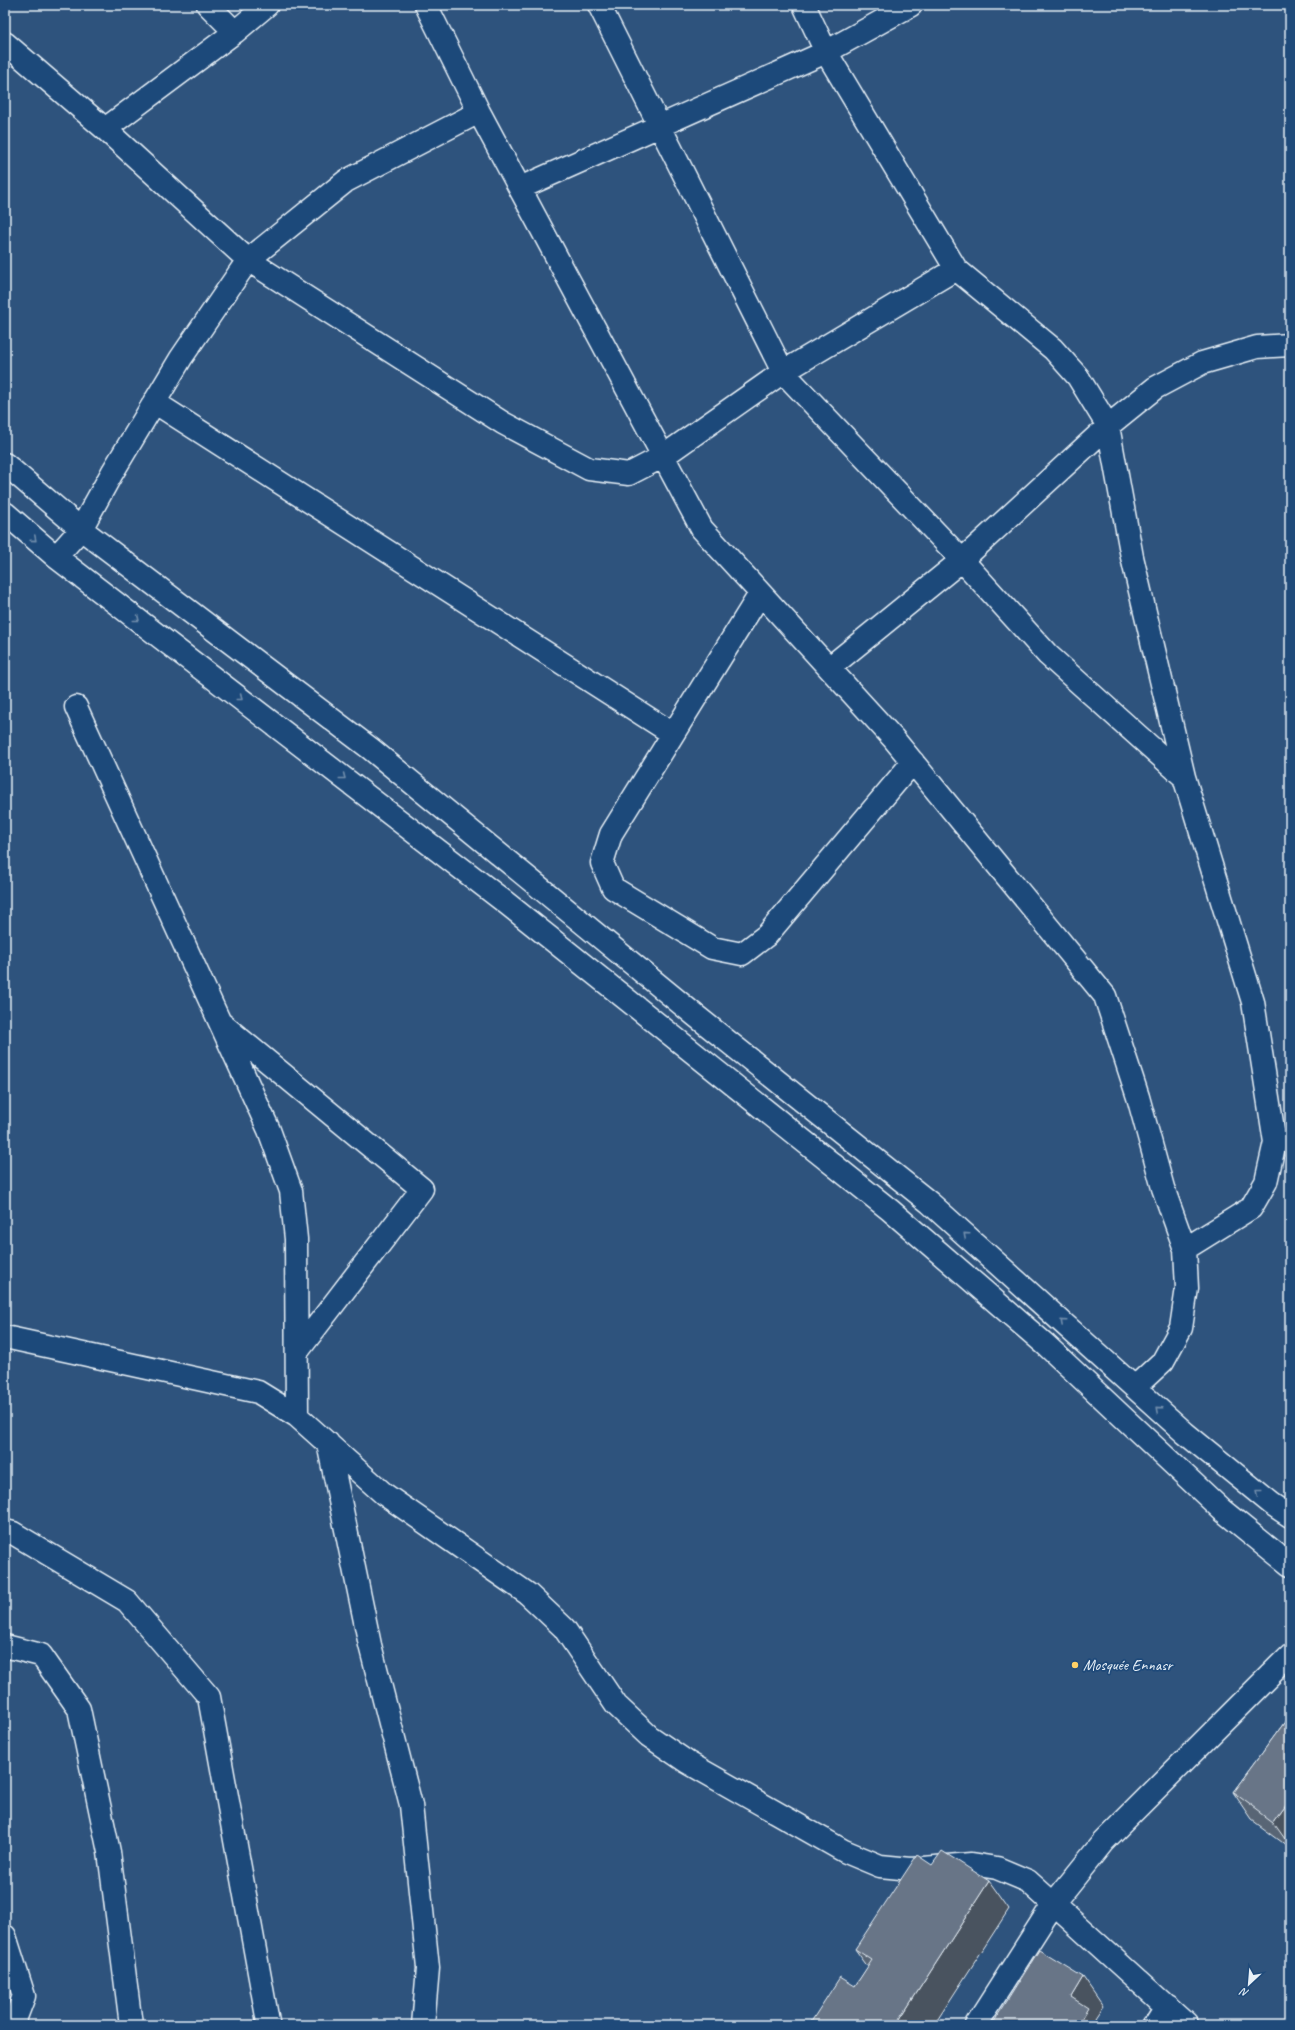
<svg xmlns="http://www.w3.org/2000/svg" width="1295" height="2030" font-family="Caveat,sans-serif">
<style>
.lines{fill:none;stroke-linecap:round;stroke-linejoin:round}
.minor-casing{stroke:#e8f1f8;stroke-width:25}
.minor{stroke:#1f4a7a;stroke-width:22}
.wall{fill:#596574;stroke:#e8f1f8}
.shaded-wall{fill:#49525e;stroke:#e8f1f8}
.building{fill:#687587;stroke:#e8f1f8}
.oneway{stroke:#6f8dac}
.poi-dot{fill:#ffd166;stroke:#1f4a7a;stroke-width:1.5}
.labels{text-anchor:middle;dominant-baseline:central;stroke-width:3.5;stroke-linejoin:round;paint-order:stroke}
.poi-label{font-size:16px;fill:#e8f1f8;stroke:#1f4a7a;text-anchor:start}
</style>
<rect width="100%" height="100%" fill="#2e537d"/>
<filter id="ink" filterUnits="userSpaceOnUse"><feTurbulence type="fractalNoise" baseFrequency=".025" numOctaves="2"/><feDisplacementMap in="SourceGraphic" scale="8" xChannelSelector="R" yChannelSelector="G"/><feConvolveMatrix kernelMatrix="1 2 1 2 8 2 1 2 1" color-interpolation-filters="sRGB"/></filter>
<g filter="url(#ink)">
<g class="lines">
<g class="minor-casing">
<path id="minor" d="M208,5L235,32
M426,5L479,112L702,529L893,738L1105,996L1138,1097L1163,1188L1185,1249L1187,1288L1181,1328L1163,1361L1135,1387
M599,5L783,372L962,560L1048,655L1184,777
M804,5L826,52L956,269L1053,349L1078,377L1108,426L1132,557L1184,777L1253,1002L1275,1142L1266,1182L1251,1208L1185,1249
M5,43L105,129L248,260L503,423L589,469L629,474L662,457L783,372L956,269
M105,129L235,32L267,5
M520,188L826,52L911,5
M154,402L673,734
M5,464L81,529L371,749L696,1016L930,1203L1185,1433L1272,1504L1290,1516
M5,513L56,557L505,902L890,1210L1046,1345L1222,1510L1290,1565
M56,557L81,529L112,473L181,358L248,260L346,181L479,112
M760,594L611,834L602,863L613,888L712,948L742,954L767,935L913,762
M829,668L962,560L1108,426L1155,388L1202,363L1257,347L1290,345
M76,707L269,1130L291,1191L296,1239L297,1416
M222,1024L422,1189L297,1352
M5,1337L258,1392L297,1416L384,1494L528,1594L564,1628L616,1705L649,1736L687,1762L844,1851L880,1866L911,1869L971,1864L997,1868L1028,1881L1187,2025
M328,1443L370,1645L411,1805L428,1968L423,2025
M5,1531L13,1533L127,1601L209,1697L268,2022L267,2025
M5,1646L41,1655L79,1709L109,1852L131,2025
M5,1936L24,1996L13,2025
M976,2025L1054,1903L1103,1842L1290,1655
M1155,2025L1167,2006"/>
</g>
<use href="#minor" class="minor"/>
</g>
<path class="wall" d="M1290,1715V1848L1252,1820L1233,1792Z
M932,1865L1009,1909L855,1986L868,1967L855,1949Z"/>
<path class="shaded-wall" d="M1290,1799V1846L1273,1822Z
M989,1881L1009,1909L934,2025H896Z
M1083,1977L1103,2006L1095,2018L1100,2025H1078L1071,1997Z"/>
<path class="building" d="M1290,1715V1799L1273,1822L1233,1792Z
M942,1851L989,1881L896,2025H809L840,1977L855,1986L872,1960L855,1949L917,1855L932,1865Z
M1039,1950L1083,1977L1071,1997L1088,2008L1078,2025H992Z"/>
<defs><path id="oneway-chevron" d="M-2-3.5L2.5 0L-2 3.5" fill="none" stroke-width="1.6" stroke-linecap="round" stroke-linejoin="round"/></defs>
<g class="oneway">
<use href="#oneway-chevron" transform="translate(34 539) rotate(41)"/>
<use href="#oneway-chevron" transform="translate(137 619) rotate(38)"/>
<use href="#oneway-chevron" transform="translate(240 698) rotate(38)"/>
<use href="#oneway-chevron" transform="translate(343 777) rotate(38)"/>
<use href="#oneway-chevron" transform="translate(966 1235) rotate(-138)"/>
<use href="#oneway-chevron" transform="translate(1063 1322) rotate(-138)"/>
<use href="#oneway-chevron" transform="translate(1159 1409) rotate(-138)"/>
<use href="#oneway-chevron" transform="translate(1258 1493) rotate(-141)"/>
</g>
</g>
<circle class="poi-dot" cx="1075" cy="1665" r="4"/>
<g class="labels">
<g class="poi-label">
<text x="1083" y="1665">Mosquée Ennasr</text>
</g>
</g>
<rect width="1295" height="2030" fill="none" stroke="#1f4a7a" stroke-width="20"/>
<rect x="10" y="10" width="1275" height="2010" fill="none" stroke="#e8f1f8" stroke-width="1.5" filter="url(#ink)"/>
<g transform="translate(1249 1984) rotate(206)" stroke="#1f4a7a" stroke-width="3" paint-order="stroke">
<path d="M0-3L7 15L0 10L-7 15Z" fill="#e8f1f8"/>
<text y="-6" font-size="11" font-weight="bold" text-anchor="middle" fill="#e8f1f8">N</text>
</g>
</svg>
